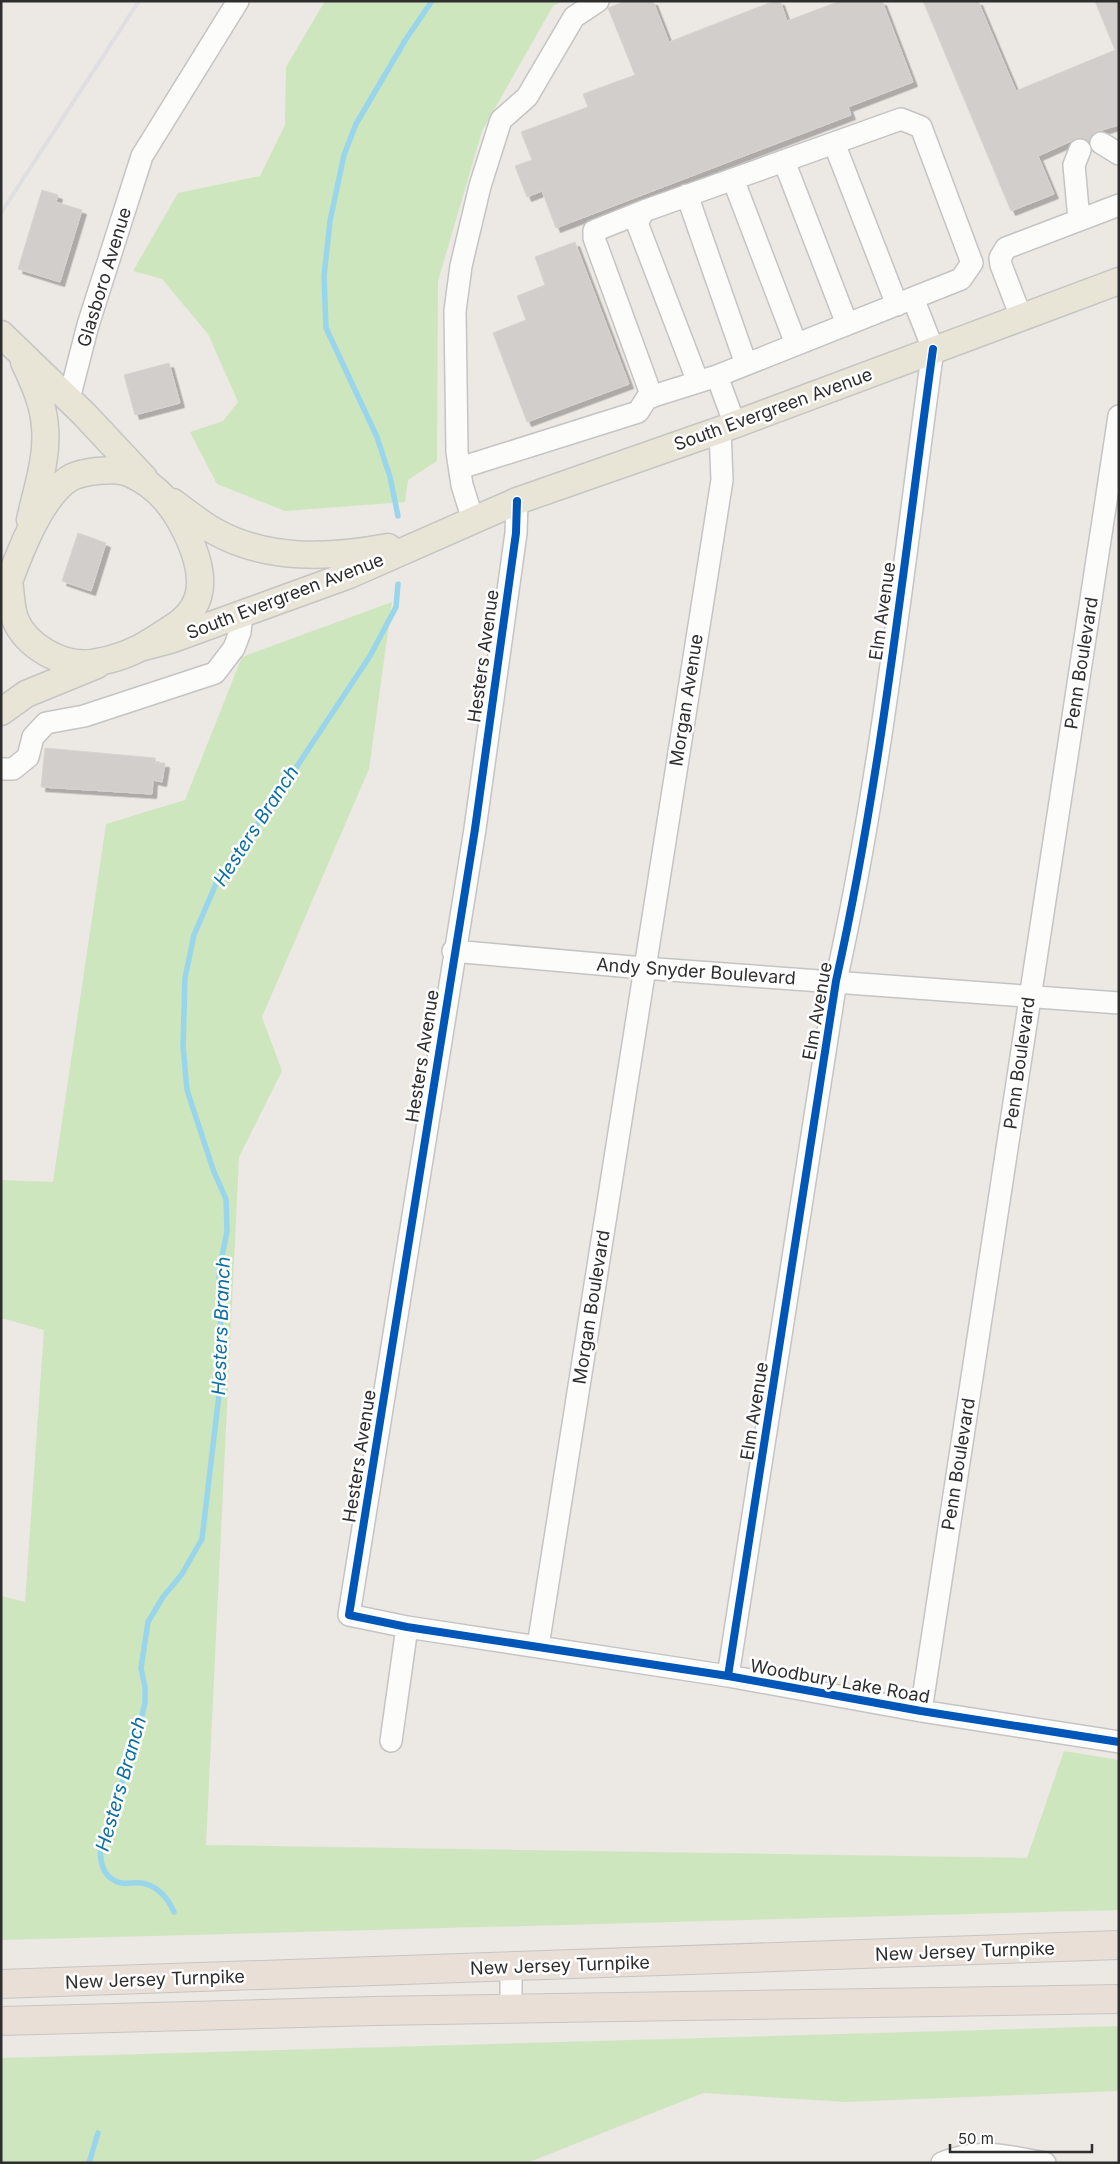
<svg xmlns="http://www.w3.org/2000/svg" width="1120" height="2164" font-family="Inter,sans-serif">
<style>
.green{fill:#cee6be}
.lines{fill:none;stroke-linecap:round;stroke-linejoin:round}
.stream{stroke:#99d6ec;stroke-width:5.5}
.building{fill:#d1cecb;stroke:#d7d4d0;filter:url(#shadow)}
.minor-casing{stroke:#c5c4c5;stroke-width:24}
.major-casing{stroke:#c6c5c4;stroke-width:29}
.highway-casing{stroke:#c6c5c4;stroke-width:30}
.minor{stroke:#fcfcfb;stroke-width:21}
.major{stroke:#e8e4d6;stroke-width:26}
.highway{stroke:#eadfd6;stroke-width:28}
.rail{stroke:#dfdfe1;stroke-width:4}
.cycleway-casing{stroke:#fff;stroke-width:11}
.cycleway{stroke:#0057b8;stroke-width:8}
.labels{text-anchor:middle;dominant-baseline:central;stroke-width:5;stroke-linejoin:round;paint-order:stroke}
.street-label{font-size:18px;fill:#2e2e2e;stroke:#fff}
.water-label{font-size:19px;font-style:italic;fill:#0d6fa3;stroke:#fff}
</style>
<defs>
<filter id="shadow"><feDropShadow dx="4.5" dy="4.5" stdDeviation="0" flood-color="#0004"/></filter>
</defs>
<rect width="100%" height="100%" fill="#ece8e4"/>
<path class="green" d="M325,1H563L553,6L482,131L438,281L437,461L408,480L405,502L285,511L217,484L190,432L223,421L238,402L208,334L162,279L133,271L178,193L260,176L285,125L286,67Z
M392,602L369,769L262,1017L282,1071L239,1157L206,1845L1027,1858L1064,1751L1119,1760V1910L1,1940V1596L25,1602L44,1330L1,1318V1180L53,1182L106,824L185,800L242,657Z
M1119,2026V2091L846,2102L703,2093L527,2163H1V2058Z"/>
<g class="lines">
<path class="stream" d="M398,516L390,477L377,437L326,328L324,276L330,221L344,155L356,124L406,39L432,1
M174,1912C168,1898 157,1885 141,1883C134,1882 128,1884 121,1883C101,1878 99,1860 101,1843L134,1747L145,1703V1687L141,1668L148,1622L163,1597L182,1574L202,1539L222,1369L219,1272L227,1231L226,1199L214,1172L187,1090L183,1046L185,978L194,935L219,877L274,801L370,656L396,607L398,584
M89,2163L98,2133"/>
</g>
<path class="building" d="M626,1H653L669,42L774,1H780L787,21L840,1H882L913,82L848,107L851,115L556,228L542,191L527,197L515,166L532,160L521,132L588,107L583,94L635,75L608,8Z
M923,1H978L1016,91L1115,50L1095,1H1119V125L1095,132L1089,141L1078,138L1038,156L1054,194L1011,211Z
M42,190L58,195L56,202L82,210L60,282L18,269Z
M575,242L629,384L527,422L493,333L526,320L517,296L545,285L535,257Z
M169,363L180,403L135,415L124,375Z
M78,533L106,543L91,591L62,581Z
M45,748L155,758L156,763H165L162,782L153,780L152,794L41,787Z"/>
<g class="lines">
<g class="minor-casing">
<path id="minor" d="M834,143L897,305
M1101,143L1119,154
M784,161L847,324
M733,179L796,344
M687,195L746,364
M644,211L594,231V238L652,397
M1079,220L1074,165L1080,150
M1021,317L1001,265L1000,258L1006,248L1119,205
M717,376L735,425
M69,399L88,325L142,156L238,1
M460,468L638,412L647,398L717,376L961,279L972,263L921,127L901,119L644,211L637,223L698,382
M517,501L516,533L475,829L349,1615L407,1627L728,1676L921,1711L1119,1742
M473,520L462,485L457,452L455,311L461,266L480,186L501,120L527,97L574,17L598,1
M1,769H13L28,757L33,737L46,723L84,716L215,673L234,648L240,632L242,614
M453,951L643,968L1119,1003
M538,1646L722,480L720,430
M728,1676L836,981C882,774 904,560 933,349L913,298
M921,1711L1119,416
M391,1741L407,1627
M511,2009V1967
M942,2163C977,2148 1009,2156 1045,2163"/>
</g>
<g class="major-casing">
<path id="major" d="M1,334L84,414L144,478
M24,362C34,383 44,405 45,428C48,458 36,491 30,520
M173,502C186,512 200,523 214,531C267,561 330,558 388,547
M1,604C13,570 38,495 72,477C81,473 88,472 97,471C110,470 119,469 131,474C159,487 175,508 188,536C198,558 207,586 193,608C185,622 168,630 155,639C137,651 114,660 92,663C62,667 26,646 15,619C11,608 11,593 9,581
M140,648L170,640L349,575L517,501L720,430L1119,281
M1,712L26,694L97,665"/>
</g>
<g class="highway-casing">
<path id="highway" d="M1,1984L1119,1945
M1,2021L374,2011L1119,1999"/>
</g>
<use href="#minor" class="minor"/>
<use href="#major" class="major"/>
<use href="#highway" class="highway"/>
<path class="rail" d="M1,213L139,1"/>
<g class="cycleway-casing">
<path id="cycleway" d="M517,501L516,533L475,829L349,1615L407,1627L728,1676L921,1711L1119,1742
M728,1676L836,981C882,774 904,560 933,349"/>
</g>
<use href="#cycleway" class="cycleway"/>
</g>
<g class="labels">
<g class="street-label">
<text transform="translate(104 277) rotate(-73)">Glasboro Avenue</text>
<text transform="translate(773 409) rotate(-20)">South Evergreen Avenue</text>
<text transform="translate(285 596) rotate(-21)">South Evergreen Avenue</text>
<text transform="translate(882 611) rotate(-82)">Elm Avenue</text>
<text transform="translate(483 656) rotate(-82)">Hesters Avenue</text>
<text transform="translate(1081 663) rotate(-81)">Penn Boulevard</text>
<text transform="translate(686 700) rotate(-81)">Morgan Avenue</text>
<text transform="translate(696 971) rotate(4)">Andy Snyder Boulevard</text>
<text transform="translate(817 1011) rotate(-80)">Elm Avenue</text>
<text transform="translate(422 1056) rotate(-81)">Hesters Avenue</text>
<text transform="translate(1019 1063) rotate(-82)">Penn Boulevard</text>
<text transform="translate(591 1307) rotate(-81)">Morgan Boulevard</text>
<text transform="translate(754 1411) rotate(-81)">Elm Avenue</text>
<text transform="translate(359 1456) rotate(-81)">Hesters Avenue</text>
<text transform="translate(958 1464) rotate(-81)">Penn Boulevard</text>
<text transform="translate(840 1681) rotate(10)">Woodbury Lake Road</text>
<text transform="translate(965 1951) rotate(-2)">New Jersey Turnpike</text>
<text transform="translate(560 1965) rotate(-2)">New Jersey Turnpike</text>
<text transform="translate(155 1979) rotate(-2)">New Jersey Turnpike</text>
</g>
<g class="water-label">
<text transform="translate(256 826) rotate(-57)">Hesters Branch</text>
<text transform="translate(221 1326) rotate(-88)">Hesters Branch</text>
<text transform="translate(121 1784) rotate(-74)">Hesters Branch</text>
</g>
</g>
<rect width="1120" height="2164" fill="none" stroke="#2e2e2e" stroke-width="5"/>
<path d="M950 2144v8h142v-8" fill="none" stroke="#2e2e2e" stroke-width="2.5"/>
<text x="958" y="2144" font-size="15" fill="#2e2e2e" stroke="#ffffff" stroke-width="4" paint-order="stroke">50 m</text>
</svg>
